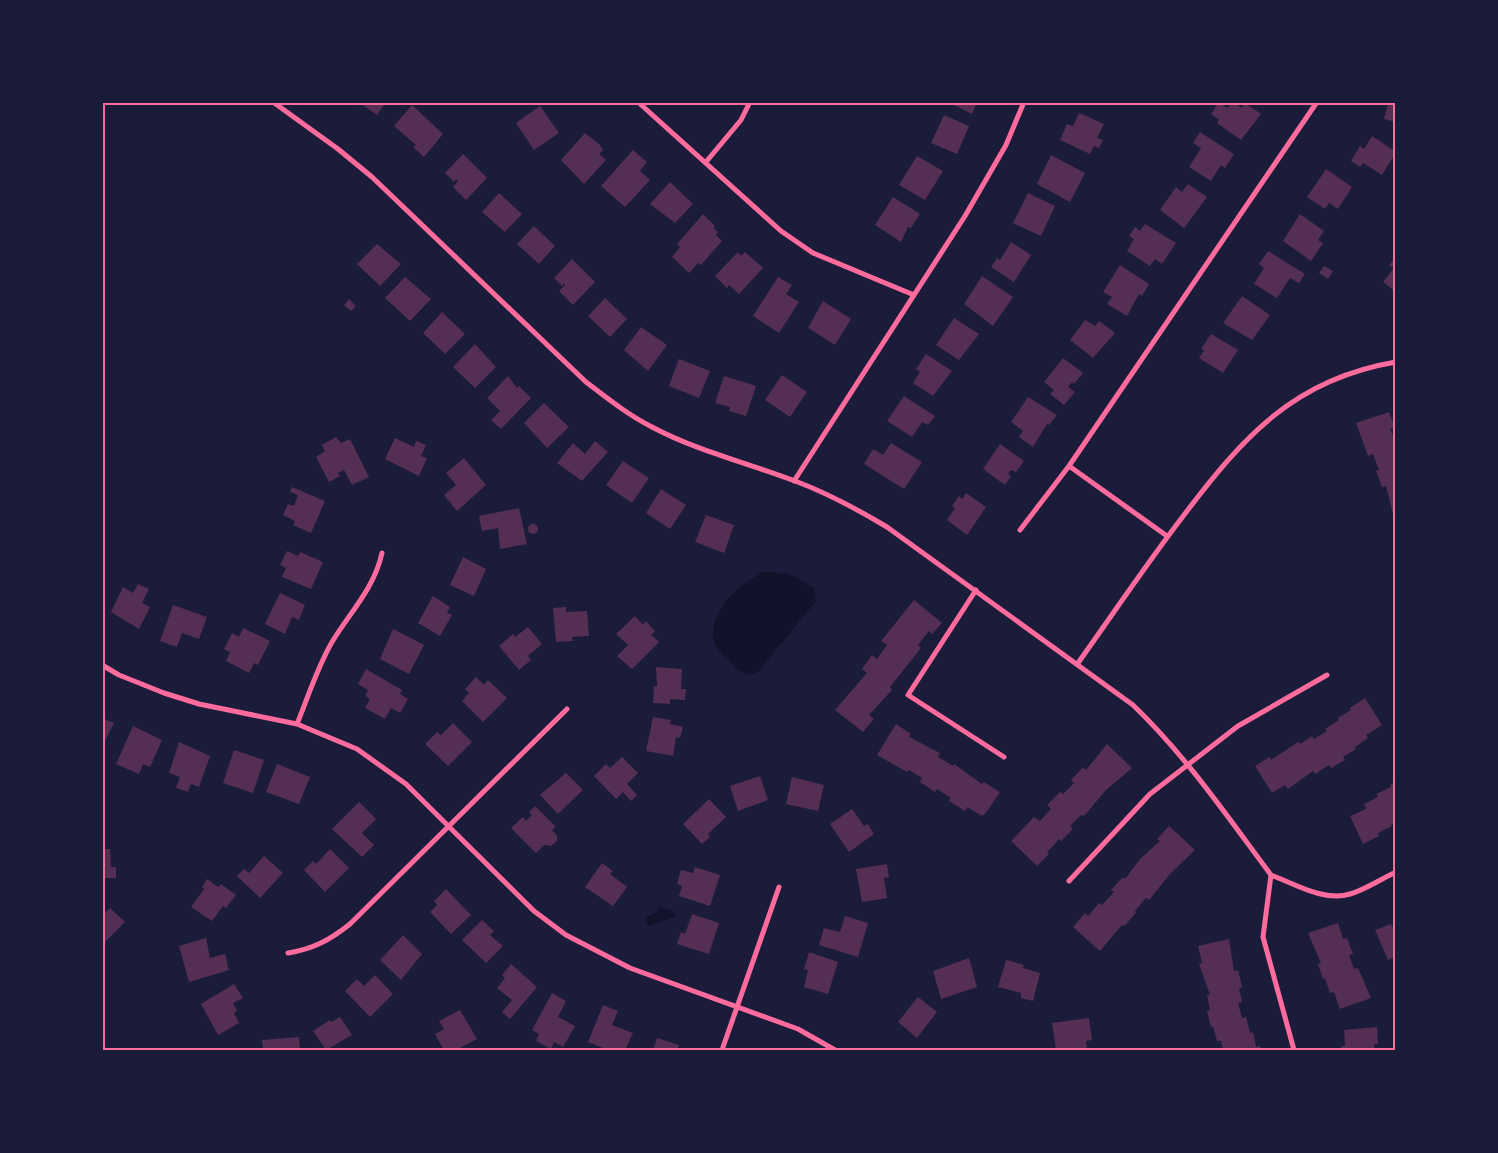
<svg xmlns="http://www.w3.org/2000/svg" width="1498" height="1153" font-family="'Work Sans',sans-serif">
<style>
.water{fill:#12122b}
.building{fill:#542f53}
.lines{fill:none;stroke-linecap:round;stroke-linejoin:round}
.minor{stroke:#ff6b9d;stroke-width:5}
.neatline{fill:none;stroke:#ff6b9d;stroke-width:2}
</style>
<rect width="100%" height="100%" fill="#1b1b3a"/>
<path class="water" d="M764,572C793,573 790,574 814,588L816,601L757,673C747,677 742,673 734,666C728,660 716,650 714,642C707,612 740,583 764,572Z
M660,907L673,911L676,916L649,926L645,921L646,917L656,913Z"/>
<path class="building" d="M352,102H386L377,115L360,103L358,106Z
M948,102H977L972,114Z
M1219,102L1227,108L1233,102L1242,108L1245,103L1261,114L1241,140L1217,123L1219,120L1211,114Z
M1394,102H1396V122L1384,119L1388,104L1394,105Z
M412,105L443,134L424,157L413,147L416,145L394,126Z
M540,106L559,133L534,150L516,123Z
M1079,113L1104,124L1097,138L1103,140L1099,148L1094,146L1090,154L1060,140L1067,124L1073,126Z
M944,115L969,126L957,154L931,143Z
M1200,132L1234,154L1225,168L1221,165L1211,181L1189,167L1201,148L1193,143Z
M585,133L599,144L603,150L599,154L606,160L584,184L561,160Z
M1372,136L1396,152L1382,175L1363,163L1360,167L1351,161L1360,146L1364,149Z
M633,150L647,162L640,171L650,180L625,207L601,186Z
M463,154L487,178L466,200L453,187L458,181L456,179L454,182L445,173Z
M1051,155L1085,173L1070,202L1037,184Z
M917,156L943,171L925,200L899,185Z
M1326,169L1352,187L1338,209L1329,203L1325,209L1307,197Z
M670,182L693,204L675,223L650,204Z
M1188,184L1207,197L1184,228L1160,210L1176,187L1182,192Z
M499,193L522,214L505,232L482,212Z
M1028,193L1055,206L1041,236L1013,223Z
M893,197L920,214L911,228L908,227L901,242L875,225Z
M703,214L715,226L713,228L718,232L716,235L722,241L701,265L698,263L689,273L672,257L680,247L677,244Z
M1300,214L1324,231L1318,240L1323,243L1311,261L1283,241Z
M1145,224L1176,243L1162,264L1155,259L1150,266L1127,251L1134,239L1129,236L1135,227L1140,231Z
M534,226L555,246L539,264L517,244Z
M1011,242L1031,255L1014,282L991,267L997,258L1000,260Z
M377,244L401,264L380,286L357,264Z
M1268,251L1305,274L1299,283L1290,278L1277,298L1254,284L1264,268L1259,264Z
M738,252L741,256L745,252L763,268L739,294L729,285L727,288L715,276Z
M1396,257V292L1383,282L1394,268L1389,265Z
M572,259L595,282L573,305L559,291L565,285L564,283L562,286L554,278Z
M1120,265L1149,284L1142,296L1139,294L1127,316L1107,304L1112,297L1103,292Z
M1324,266L1333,271L1328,279L1319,273Z
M982,276L1013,297L993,326L964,304Z
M405,277L431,299L410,321L385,298Z
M778,277L792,285L786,294L799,302L779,333L753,316Z
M1242,296L1270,315L1252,340L1223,323Z
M605,298L627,319L610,337L588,316Z
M349,299L356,306L351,311L344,305Z
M823,301L851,319L835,345L808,328Z
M442,312L465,334L445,354L423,333Z
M954,318L979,334L959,360L936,345Z
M1085,320L1095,326L1099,321L1115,333L1093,358L1070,340Z
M641,327L667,345L648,371L624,350Z
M1211,334L1238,350L1223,373L1199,358L1204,350L1201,349Z
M475,344L496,367L475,388L453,367Z
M926,354L952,371L933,396L913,383L920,372L916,369Z
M1063,358L1083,373L1074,384L1072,382L1068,387L1075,392L1064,405L1050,394L1054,390L1044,382Z
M679,359L710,371L699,398L669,386Z
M782,375L807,392L790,417L765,400Z
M508,376L517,388L519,386L531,398L501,429L491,420L500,411L487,398Z
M724,376L756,386L746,416L729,411L730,407L715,403Z
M904,396L935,416L928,425L922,422L912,437L887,421Z
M1028,397L1057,415L1049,425L1047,424L1033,447L1019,437L1023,431L1011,422Z
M544,403L569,427L547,448L524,423Z
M1389,412L1395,428L1390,429L1396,443L1395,522L1386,486L1382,487L1376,471L1379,470L1373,454L1368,456L1356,423Z
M336,437L341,443L350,439L369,477L352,485L344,470L338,473L340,476L329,482L316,457L325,451L322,445Z
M395,438L414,447L416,441L426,445L421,456L427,458L419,476L385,459Z
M595,441L608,452L582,481L557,463L573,443L585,454Z
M891,443L922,462L904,489L864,464L873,449L883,455Z
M1000,444L1024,461L1016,472L1011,470L1008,474L1011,476L1005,485L983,469Z
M464,458L486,485L457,511L444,495L456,485L446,473Z
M623,461L649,478L632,503L606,485Z
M292,487L325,501L311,533L293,525L295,521L283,515L288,504L294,506L298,495L290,492Z
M661,489L686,505L670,529L646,513Z
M966,493L986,507L967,535L947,520L955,508L952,506L959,496L962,499Z
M519,508L527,544L500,549L498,528L482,531L479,516Z
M706,515L734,525L724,553L695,542Z
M528 529a5 5 0 1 1 10 0a5 5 0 1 1-10 0Z
M287,551L298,556L300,552L323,562L311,589L282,577L286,568L280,565Z
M463,557L486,569L474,596L450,585Z
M138,584L149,589L142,603L150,607L139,629L111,612L123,587L133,593Z
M280,593L305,605L299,620L292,617L285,634L265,624Z
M433,596L450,607L447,613L452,615L440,636L418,623Z
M914,600L942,623L932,634L929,631L918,645L921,648L890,687L892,690L869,715L874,719L863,732L835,710L867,673L862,669L872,655L877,659L887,645L881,641Z
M173,605L207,617L199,639L182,633L177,647L160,641Z
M566,607V612L587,611L589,636L572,637L573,641L556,642L553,608Z
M635,616L643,625L646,621L655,631L651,635L659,642L632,669L617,656L628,645L616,634Z
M528,627L542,644L528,656L531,660L519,670L499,646L513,634L515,637Z
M243,628L270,641L258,665L254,663L249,673L226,661L230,652L224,649L232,633L239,637Z
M393,629L424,645L409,674L380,659Z
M656,667L682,669L681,689H686L685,700L670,699V704L653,703L654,686H657Z
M366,669L402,690L400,694L408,699L400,713L391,708L385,719L365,708L370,699L365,696L368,690L358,684Z
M476,677L484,685L488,680L507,698L483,722L462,701L469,693L465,689Z
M1365,698L1382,725L1366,735L1368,738L1355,747L1356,749L1343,757L1345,760L1336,765L1331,768L1329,765L1315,774L1313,771L1288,789L1285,785L1272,793L1255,766L1270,757L1271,760L1298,742L1300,744L1312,736L1314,739L1327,731L1325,729L1339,720L1338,718L1351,710L1350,708Z
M653,717L671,720L670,724L683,727L680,738L676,737L673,756L646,751Z
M102,718L114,723L102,747Z
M453,723L472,742L448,766L425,744L437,732L441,735Z
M896,724L911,734L909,737L940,753L938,757L953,766L954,764L982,784L984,782L1000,792L986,813L982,816L967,807L965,811L949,801L951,798L937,789L935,792L920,782L922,778L909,770L907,772L877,755Z
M133,726L162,740L150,767L143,764L139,774L116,764Z
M179,742L210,756L199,787L191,784L188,792L176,788L180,777L169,773Z
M1107,744L1132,768L1105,791L1084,816L1081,815L1070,826L1073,829L1061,841L1059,839L1054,845L1047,852L1049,854L1037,866L1011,841L1034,817L1040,821L1051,809L1047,805L1060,792L1063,794L1074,783L1071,780L1083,767L1086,770Z
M234,750L264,760L253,793L223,783Z
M622,757L638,773L627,784L637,795L631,801L623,792L616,799L594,776L606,764L610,768Z
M277,764L310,777L299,804L266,792Z
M566,773L583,790L558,814L540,795Z
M760,776L768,800L738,811L730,786Z
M792,777L824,785L818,811L786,804Z
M1396,782V822L1391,824L1392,826L1378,833L1379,836L1363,844L1350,816L1366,809L1364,804L1378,797L1376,794L1391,787L1390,785Z
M709,799L726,817L708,834L710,837L702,844L683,824Z
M359,802L376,819L362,833L374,845L362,857L332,829Z
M535,806L556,827L552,830L557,836V841L551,846L544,845L536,853L511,828L523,817L526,821L532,815L529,812Z
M852,809L864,826L868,824L874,834L849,852L830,824Z
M1169,826L1195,850L1170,874L1149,900L1146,898L1135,911L1136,913L1124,926L1122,925L1100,951L1073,927L1085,913L1088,916L1099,903L1102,905L1104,903L1114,892L1111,890L1123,877L1125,879L1140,859L1160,841L1157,839Z
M102,849H110L111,867H116V878H102Z
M330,849L349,868L325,892L304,870L313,861L316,864Z
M264,856L283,873L260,898L237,876L244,869L249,873Z
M602,863L613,871L610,874L627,887L613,906L585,887Z
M887,864L889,877L884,878L887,898L862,902L856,869Z
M695,867L720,875L710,906L679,896L682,886L677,884L681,870L693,873Z
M207,879L218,887L221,884L236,895L226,908L223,906L212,921L191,907L204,889L202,887Z
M446,889L471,915L451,934L430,912L437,905L434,901Z
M110,908L125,922L102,945V916Z
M692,914L719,923L709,954L677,944L681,932L685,934Z
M845,916L868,923L858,957L819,945L824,928L840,932Z
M482,920L494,931L490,935L503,946L486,963L462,940Z
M1338,923L1343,939L1347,938L1353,954L1349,955L1354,969L1358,968L1371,998L1340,1009L1334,992L1330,993L1325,978L1323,979L1318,964L1321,963L1308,933Z
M1391,924L1392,927L1396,926V956L1388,960L1375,930Z
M403,935L422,954L401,980L380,960Z
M206,938L210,958L225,954L229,970L189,982L179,946Z
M1229,939L1234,971L1238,970L1242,987L1239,988L1242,1002L1238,1003L1242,1018L1246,1017L1250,1033L1253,1032L1256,1047L1260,1046L1261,1050H1223L1221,1041H1217L1213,1026L1211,1027L1207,1011L1210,1010L1207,995H1210L1199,964L1202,963L1198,946Z
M809,952L838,962L828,994L804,987L808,970L804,969Z
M969,958L977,987L941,999L933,971Z
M1006,960L1024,965L1023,968L1040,973L1033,1001L1021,998V993L998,987Z
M511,964L537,987L510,1019L502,1012L512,1000L497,988L505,978L502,975Z
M375,975L393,994L370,1017L345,991L357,979L364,986Z
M234,984L243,998L233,1003L237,1011L234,1013L239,1023L218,1035L201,1004Z
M552,993L566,1001L558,1017L575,1026L563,1047L554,1042L551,1049L536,1041L539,1034L532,1030Z
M918,997L937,1012L917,1038L898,1022Z
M603,1005L618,1011L612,1025L633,1033L625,1050H608L588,1042Z
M460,1010L477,1039L456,1050H444L435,1034L444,1029L439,1021Z
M340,1017L352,1035L326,1050L313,1031L330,1020L331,1022Z
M1089,1018L1092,1040L1086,1041L1087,1050H1056L1052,1023Z
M1377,1027L1378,1044H1374L1375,1050H1342L1341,1046H1345L1344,1030Z
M299,1037L300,1050H263L262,1040Z
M657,1038L679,1045L678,1050H653Z"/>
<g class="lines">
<path class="minor" d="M273,102L338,149L372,177L586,382C607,398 628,415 652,427C697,451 748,463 795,481C827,493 857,509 887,527L1133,705C1186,756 1227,816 1271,875
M638,102L781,231L813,253L914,295
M706,162L741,120L750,102
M1069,466L1167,536
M794,481L965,216L1006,145L1024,102
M1020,530L1069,466L1317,102
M976,590L908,695L1004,757
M1078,663C1113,614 1147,563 1184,515C1243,437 1294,379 1396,362
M102,665L119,675L164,693L199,704L297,724L357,749L406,784L534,911L566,935L630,968L798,1029L835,1050
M297,724C308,697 317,668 332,642C350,612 374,589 382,553
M1271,875L1263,937L1294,1050
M1271,875C1295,884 1324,902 1350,894C1365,890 1381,879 1396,872
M1069,881L1150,794L1238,726L1327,675
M288,953C313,949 330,940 350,924L567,709
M722,1050L779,887"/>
</g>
<rect width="1498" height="1153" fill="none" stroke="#1b1b3a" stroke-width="208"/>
<rect x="104" y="104" width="1290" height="945" class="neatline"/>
</svg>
